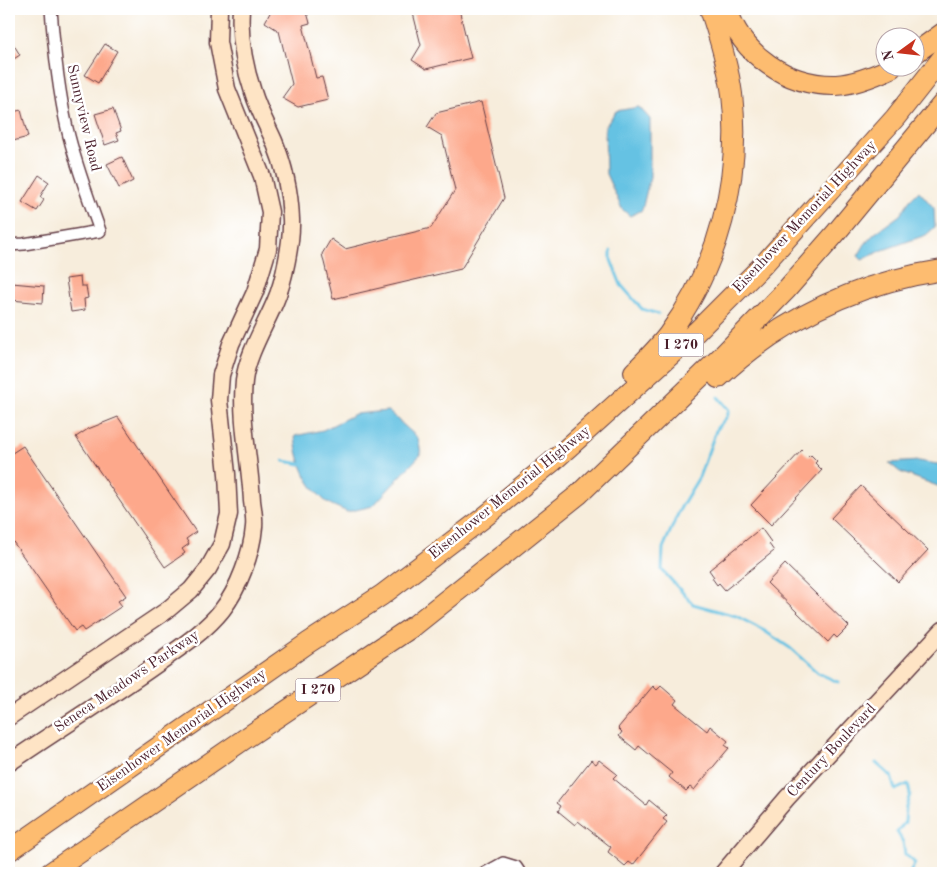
<svg xmlns="http://www.w3.org/2000/svg" width="952" height="882" font-family="'Old Standard TT',serif">
<style>
.water{fill:#65c2e3;stroke:#587087}
.lines{fill:none;stroke-linecap:round;stroke-linejoin:round}
.stream{stroke:#65c2e3;stroke-width:3}
.building{fill:#fda88b}
.street-casing{stroke:#643e46;stroke-width:14}
.secondary-casing{stroke:#643e46;stroke-width:19}
.highway-casing{stroke:#643e46;stroke-width:22}
.street{stroke:#fff;stroke-width:11}
.secondary{stroke:#fee4c5;stroke-width:16}
.highway{stroke:#fdbc6f;stroke-width:20}
.labels{text-anchor:middle;dominant-baseline:central;stroke-width:5;stroke-linejoin:round;paint-order:stroke}
.shield{fill:#fff;stroke:#80626b;stroke-width:1}
.shield-label{font-size:14px;font-weight:bold;fill:#4a1f2b}
.street-label{font-size:15px;fill:#4a1f2b;stroke:#fff}
</style>
<rect width="100%" height="100%" fill="#fff"/>
<filter id="ink" filterUnits="userSpaceOnUse"><feTurbulence type="fractalNoise" baseFrequency=".02" numOctaves="2"/><feDisplacementMap in="SourceGraphic" scale="10" xChannelSelector="R" yChannelSelector="G"/><feConvolveMatrix kernelMatrix="1 2 1 2 8 2 1 2 1" color-interpolation-filters="sRGB"/></filter>
<filter id="wash" filterUnits="userSpaceOnUse"><feTurbulence type="fractalNoise" baseFrequency=".0096" numOctaves="4" result="noise"/><feDisplacementMap in="SourceGraphic" scale="20" xChannelSelector="R" yChannelSelector="G"/><feGaussianBlur stdDeviation="1.12" result="paint"/><feColorMatrix in="noise" values="0 0 0 0 0 0 0 0 0 0 0 0 0 0 0 0 0 1.4 0 .05"/><feComposite in="paint" operator="in"/></filter>
<g filter="url(#wash)">
<rect width="100%" height="100%" fill="#f7eddc"/>
<path class="water" d="M639,107L650,119V177L642,210L630,216L622,209L606,174L605,127L616,111Z
M919,191L934,208L935,227L926,235L883,250L862,260L858,256L865,244L874,234L900,215L910,200Z
M388,411L418,438L421,454L373,506L347,512C340,508 329,505 323,499C305,482 297,459 295,436L323,430L355,414Z
M919,461L943,465V488L900,472L889,463Z"/>
<g class="lines">
<path class="stream" d="M611,251V260L621,285L642,309L658,314
M718,397L729,410L727,417L717,428L699,477L681,507L663,548L662,570L693,604L736,616L763,630L790,648L818,673L838,682
M284,461L301,464
M876,763L891,776L895,790L908,784L910,794L906,807L905,822L897,832L903,842L905,854L915,863L910,873"/>
</g>
<g id="blocks">
<path class="building" d="M272,9H306L310,23L303,25L316,78L322,77L328,100L298,107L282,98L292,84L279,31L265,22Z
M412,9H459L471,58L426,69L412,60L421,45Z
M9,37L20,55L9,62Z
M105,44L117,51L98,83L85,75Z
M481,102L504,198L461,269L333,299L322,254L331,239L345,249L431,228L455,190L442,136L427,127L436,113Z
M113,109L121,131L116,133L119,140L105,145L95,114Z
M21,110L28,137L13,141L9,121V113Z
M122,157L133,181L119,188L107,164Z
M39,175L49,182L40,197L44,200L37,211L22,202Z
M80,277L81,286H86L88,298L84,299L85,310L71,312L66,279Z
M12,283L44,286L43,303L11,300Z
M118,417L196,532L186,539L189,544L182,549L185,553L165,567L76,437L88,429Z
M23,446L126,596L118,601L122,606L84,631L81,627L75,631L9,536V455Z
M802,450L809,457L811,455L817,461L815,463L822,470L771,525L751,505Z
M861,486L928,550L898,582L831,518Z
M761,528L771,542L769,544L774,551L725,590L719,583L717,585L712,578L714,577L709,570Z
M785,564L849,626L837,638L834,635L828,642L767,583Z
M653,686L657,690L661,686L677,700L674,704L707,731L710,726L728,741L725,745L729,748L694,790L690,787L686,791L669,777L672,773L639,746L636,750L619,736L622,732L618,728Z
M591,760L596,764L599,760L617,774L613,778L646,805L649,800L667,815L663,819L667,822L633,865L629,862L625,866L608,852L611,847L578,821L575,825L558,811L561,806L557,803Z"/>
</g>
</g>
<g filter="url(#ink)">
<use href="#blocks" fill-opacity="0" stroke="#643e46" stroke-width="1"/>
<g class="lines">
<g class="street-casing">
<path id="street" d="M9,245L24,244L100,231C88,197 75,163 67,128C58,88 54,49 51,9
M485,873L503,863L516,867L520,873"/>
</g>
<g class="secondary-casing">
<path id="secondary" d="M9,717L166,611L191,590L208,569L222,544L229,514L227,474L219,400L221,375L231,344L255,292L268,249L270,212L262,176L227,89L218,42L219,9
M9,763C60,728 114,695 164,659C185,644 206,630 222,610C238,590 252,553 254,527C255,519 253,509 252,501C250,461 240,420 244,381C247,355 265,326 275,302C284,282 292,241 291,219C290,193 284,165 274,141C267,125 258,109 253,92C244,65 239,38 241,9
M723,873L787,798L943,630"/>
</g>
<g class="highway-casing">
<path id="highway" d="M727,9C742,55 787,86 836,85C855,84 874,76 891,68
M914,54L943,33
M634,372C646,360 658,348 668,335C718,267 742,178 732,94C728,65 719,36 710,9
M718,378C782,318 856,283 943,270
M9,851L308,643L382,595L482,519L552,462L697,331L763,265L895,118L943,57
M50,873L246,738L415,625L578,495L723,355L787,289L835,234L943,103"/>
</g>
<use href="#street" class="street"/>
<use href="#secondary" class="secondary"/>
<use href="#highway" class="highway"/>
</g>
</g>
<g class="labels">
<g class="shield">
<rect x="658.5" y="333.5" width="45" height="23" rx="4"/>
<rect x="295.5" y="678.5" width="45" height="23" rx="4"/>
</g>
<g class="shield-label">
<text x="681" y="345">I 270</text>
<text x="318" y="690">I 270</text>
</g>
<g class="street-label">
<text transform="translate(83 118) rotate(77)">Sunnyview Road</text>
<text transform="translate(805 217) rotate(-47)">Eisenhower Memorial Highway</text>
<text transform="translate(510 493) rotate(-39)">Eisenhower Memorial Highway</text>
<text transform="translate(127 682) rotate(-34)">Seneca Meadows Parkway</text>
<text transform="translate(182 731) rotate(-35)">Eisenhower Memorial Highway</text>
<text transform="translate(832 751) rotate(-47)">Century Boulevard</text>
</g>
</g>
<rect width="952" height="882" fill="none" stroke="#fff" stroke-width="30"/>
<g transform="translate(900 52) rotate(255)"><circle r="24" fill="#ffffff" stroke="#b7a5aa"/>
<path d="M0-4L9 19L0 12L-9 19Z" fill="#c8321e"/>
<text y="-8" font-size="14" font-weight="bold" text-anchor="middle" fill="#4a1f2b">N</text>
</g>
</svg>
